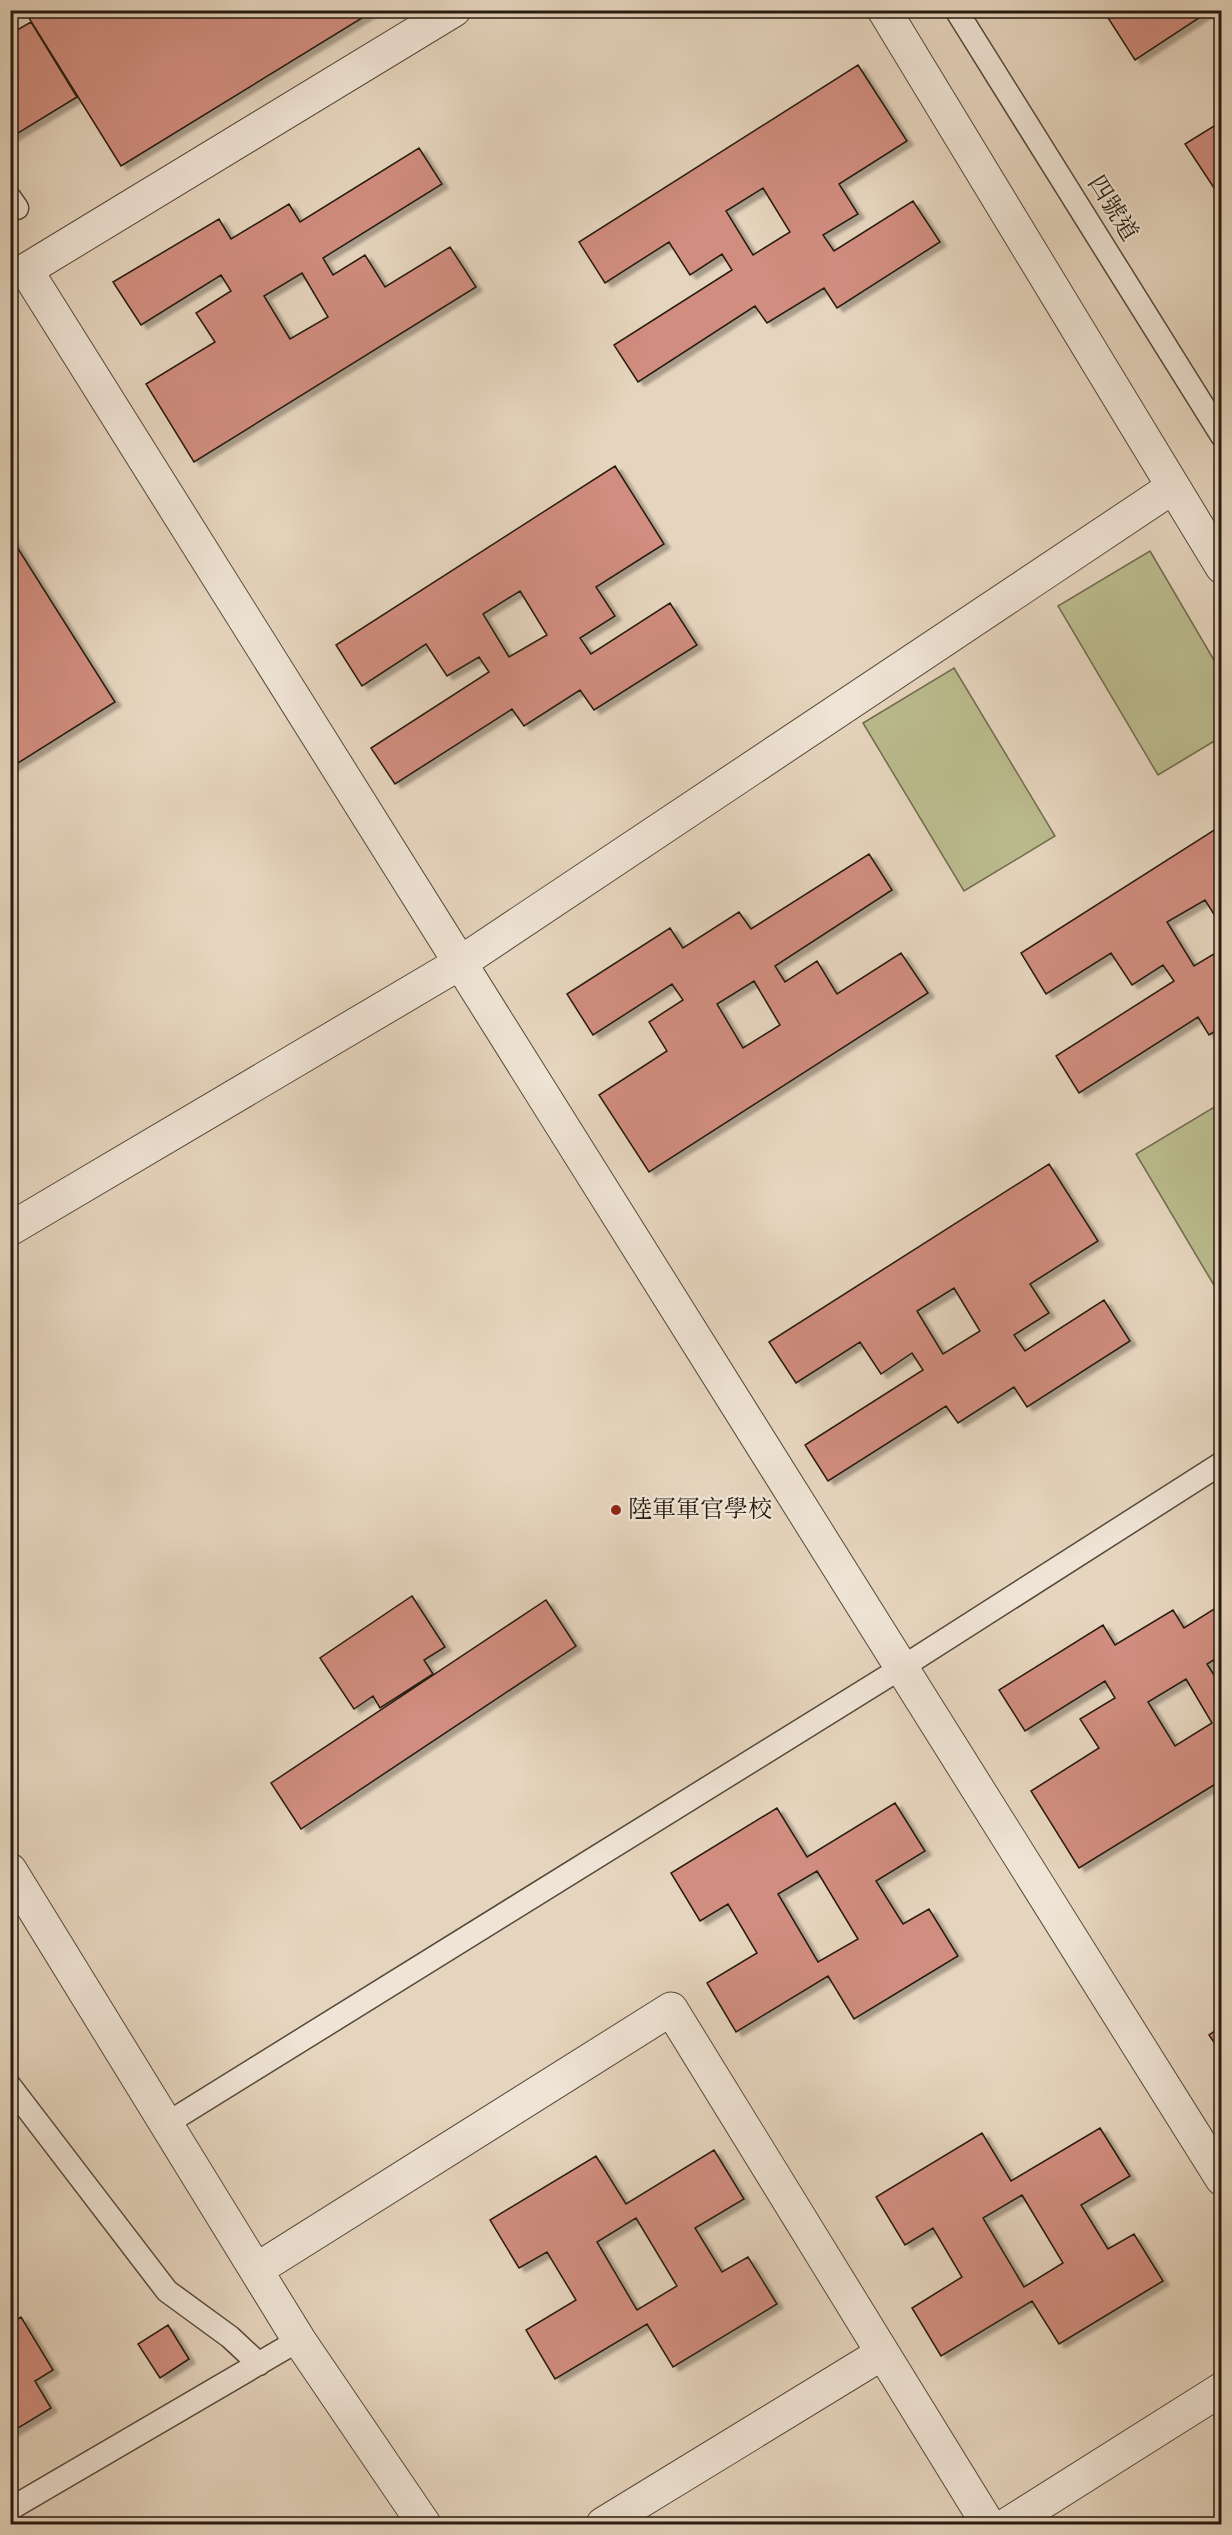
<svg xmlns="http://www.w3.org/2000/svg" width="1232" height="2535" font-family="'IM FELL English','Noto Serif TC',serif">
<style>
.green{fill:#bbbc8e;stroke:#706c4e;stroke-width:1.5}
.building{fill:#d18d7f;stroke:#261b0f;stroke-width:1.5;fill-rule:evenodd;filter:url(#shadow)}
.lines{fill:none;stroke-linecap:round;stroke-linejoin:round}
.service-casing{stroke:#564a3b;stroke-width:25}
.minor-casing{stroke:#564a3b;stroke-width:35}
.service{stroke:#efe4d5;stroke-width:22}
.minor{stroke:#efe4d5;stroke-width:33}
.poi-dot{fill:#8f2418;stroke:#efe4d5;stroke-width:2}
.labels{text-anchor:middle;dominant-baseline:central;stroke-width:4.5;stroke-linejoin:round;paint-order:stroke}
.street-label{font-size:24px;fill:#261b0f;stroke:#efe4d5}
.poi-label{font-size:24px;fill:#261b0f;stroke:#efe4d5;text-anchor:start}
</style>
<defs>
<filter id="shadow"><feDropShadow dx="6" dy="4" stdDeviation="1.5" flood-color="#0004"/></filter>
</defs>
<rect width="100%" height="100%" fill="#e6d5be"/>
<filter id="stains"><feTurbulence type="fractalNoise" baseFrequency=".00333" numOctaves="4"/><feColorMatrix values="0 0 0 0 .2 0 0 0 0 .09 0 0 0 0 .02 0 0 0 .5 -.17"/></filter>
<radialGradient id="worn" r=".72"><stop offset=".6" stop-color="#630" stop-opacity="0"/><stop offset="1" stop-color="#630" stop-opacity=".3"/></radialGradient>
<path class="green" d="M1150,551L1221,672V737L1158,775L1058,606Z
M954,668L1055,836L964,891L863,723Z
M1221,1103V1297L1136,1154Z"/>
<path class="building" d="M24,10H375L121,166Z
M1103,10H1211L1135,60Z
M31,22L77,97L10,138V34Z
M858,65L907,141L839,184L858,214L823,235L834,251L913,201L940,242L837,308L824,288L767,323L755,306L638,382L614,345L732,270L722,254L690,275L669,242L605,283L579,242ZM763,188L790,232L753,255L726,211Z
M1222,121V200L1185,144Z
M419,148L442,184L323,258L333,275L365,255L385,287L450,247L476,287L194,462L146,384L215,342L196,313L231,291L221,275L141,325L113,282L219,219L231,239L289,204L300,222ZM302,273L328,317L290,339L264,296Z
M615,466L664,544L596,587L615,616L580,638L591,654L670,603L697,645L594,710L580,690L524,726L512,709L395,784L371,748L489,672L479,657L447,676L426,644L362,686L336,645ZM520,591L547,635L509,657L483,614Z
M10,536L115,702L10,768Z
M1222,825V927L1205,900L1167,922L1194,966L1222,949V1027L1209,1035L1198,1017L1079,1093L1056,1056L1174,981L1163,965L1132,985L1111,953L1046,994L1021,953Z
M869,854L892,890L775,966L785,982L817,961L837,994L901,953L928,993L649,1172L599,1095L667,1051L649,1022L683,1000L672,984L593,1035L567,994L670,928L683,948L739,912L751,929ZM754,981L780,1025L743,1048L717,1004Z
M1049,1164L1098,1241L1030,1284L1049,1313L1014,1335L1025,1351L1104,1300L1130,1341L1027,1407L1014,1387L958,1423L946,1406L828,1481L805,1445L923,1370L912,1353L881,1374L860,1342L796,1383L769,1342ZM954,1288L980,1331L943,1354L917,1311Z
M412,1596L445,1647L424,1660L433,1674L380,1708L373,1696L354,1709L320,1658Z
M546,1600L576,1646L301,1829L271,1783Z
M1222,1604V1655L1207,1664L1217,1680L1222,1677V1780L1079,1868L1031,1791L1099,1748L1080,1719L1115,1698L1105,1681L1025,1731L999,1690L1103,1625L1115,1645L1173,1610L1184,1628ZM1186,1679L1212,1723L1175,1746L1148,1702Z
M895,1803L925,1851L876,1881L903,1924L929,1909L958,1956L854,2019L828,1976L736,2032L707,1983L757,1953L728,1904L700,1921L671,1873L777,1808L807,1857ZM817,1871L858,1939L818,1962L778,1894Z
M1222,2026V2054L1209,2035Z
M1100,2128L1130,2176L1081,2205L1108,2249L1134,2234L1163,2281L1059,2344L1032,2301L941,2356L912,2308L962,2277L933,2228L905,2245L876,2197L982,2133L1011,2181ZM1022,2195L1063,2263L1024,2287L983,2218Z
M714,2150L744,2199L695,2228L722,2272L748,2257L777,2304L673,2367L647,2324L555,2379L526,2330L576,2300L547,2252L519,2268L490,2220L596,2156L626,2204ZM636,2218L677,2286L637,2310L597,2242Z
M21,2317L53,2370L35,2381L51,2408L10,2433V2324Z
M168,2325L189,2359L160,2378L138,2344Z"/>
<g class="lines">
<g class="service-casing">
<path id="service" d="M956,10L1222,436
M10,198L17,208
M10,2086L167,2291L230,2337L259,2364
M166,2124L901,1668L1222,1463
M10,2509L299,2340"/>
</g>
<g class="minor-casing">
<path id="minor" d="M454,10L26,270L1222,2179
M884,10L1222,567
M10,1229L460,963L1173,487
M10,1870L299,2340L424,2524
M256,2270L671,2009L988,2524
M603,2524L881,2354
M1008,2524L1222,2389"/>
</g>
<use href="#service" class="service"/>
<use href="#minor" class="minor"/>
</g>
<circle class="poi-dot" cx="616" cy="1510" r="6"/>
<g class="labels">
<g class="street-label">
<text transform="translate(1112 209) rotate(58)">四號道</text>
</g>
<g class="poi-label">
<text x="628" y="1510">陸軍軍官學校</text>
</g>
</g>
<rect width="1232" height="2535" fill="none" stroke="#e6d5be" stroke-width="36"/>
<rect x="12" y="12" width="1208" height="2511" fill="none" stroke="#261b0f" stroke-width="3"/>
<rect x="18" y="18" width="1196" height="2499" fill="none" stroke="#261b0f" stroke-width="1.5"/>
<rect width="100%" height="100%" filter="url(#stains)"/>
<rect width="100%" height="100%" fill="url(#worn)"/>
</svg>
